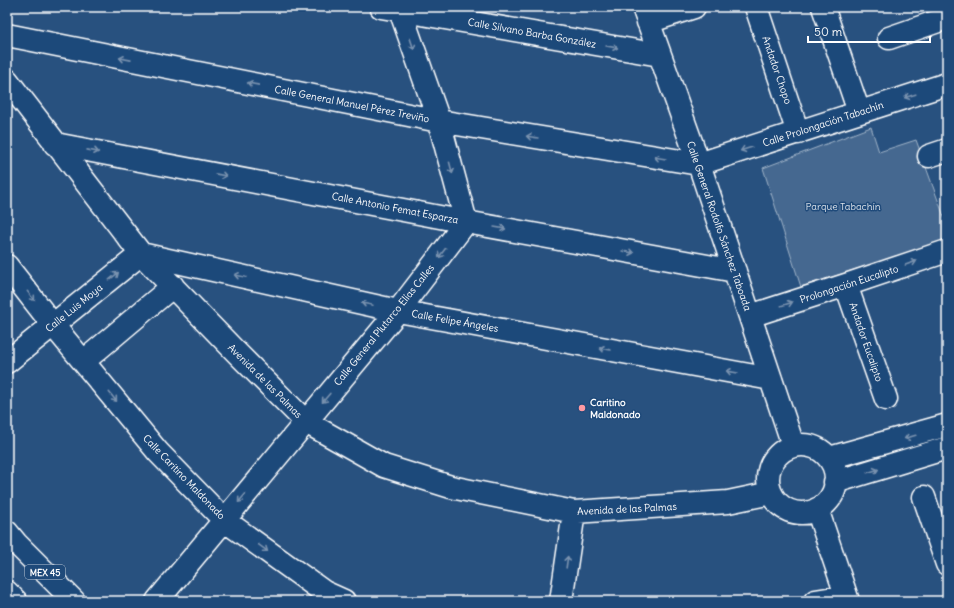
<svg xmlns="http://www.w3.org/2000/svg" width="954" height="608" font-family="Delius,sans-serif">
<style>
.green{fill:#446890;stroke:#a2b4c8}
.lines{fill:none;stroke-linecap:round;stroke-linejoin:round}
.minor-casing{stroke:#fff;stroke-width:25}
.major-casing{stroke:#fff;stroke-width:25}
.minor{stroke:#1f4a7a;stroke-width:22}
.major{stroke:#1f4a7a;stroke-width:22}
.oneway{stroke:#7992af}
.poi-dot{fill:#ff9aa2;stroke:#1f4a7a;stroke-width:1.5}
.labels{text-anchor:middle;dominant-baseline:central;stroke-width:3;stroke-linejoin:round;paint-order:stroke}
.shield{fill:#1f4a7a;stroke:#bcc9d7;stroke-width:1}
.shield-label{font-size:9px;font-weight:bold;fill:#fff}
.street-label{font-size:10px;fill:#fff;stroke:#1f4a7a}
.park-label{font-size:10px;fill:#dae1e9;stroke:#1f4a7a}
.poi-label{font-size:10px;font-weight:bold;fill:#fff;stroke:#1f4a7a;text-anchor:start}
</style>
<rect width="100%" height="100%" fill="#28517f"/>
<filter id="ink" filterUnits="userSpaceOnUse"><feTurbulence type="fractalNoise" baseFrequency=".025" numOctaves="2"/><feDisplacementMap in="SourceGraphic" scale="8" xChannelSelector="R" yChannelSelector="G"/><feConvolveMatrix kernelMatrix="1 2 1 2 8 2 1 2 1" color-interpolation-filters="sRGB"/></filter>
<g filter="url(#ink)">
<path class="green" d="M871,127L879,152L916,140L947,225V240L801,287L763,168Z"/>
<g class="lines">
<g class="minor-casing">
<path id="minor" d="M381,7L660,55
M643,7L699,164L793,445
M756,7L798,133
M823,7L859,112
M648,22L694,7
M7,35L439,121L699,164L947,84
M889,38L947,18
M7,80L141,254L238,354L306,422L384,466L451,487L574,512L728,502L771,493
M55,144L466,222L735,271
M929,156L947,150
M7,266L53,325L158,452L224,520L324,592L344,601
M846,285L886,399
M750,316L846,285L947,251
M84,361L173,286
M7,362L141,254L398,311L771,379
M768 479a34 34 0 1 1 68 0a34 34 0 1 1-68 0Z
M829,458L947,425
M835,482L947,448
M924,497L947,564
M817,509L848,601
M157,601L398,311L466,222L439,121L399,7
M561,601L574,512
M815,601L846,596"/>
</g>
<g class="major-casing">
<path id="major" d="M7,532L16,543L74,601
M7,592L16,601"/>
</g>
<use href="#minor" class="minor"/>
<use href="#major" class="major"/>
</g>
<defs><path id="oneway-shaft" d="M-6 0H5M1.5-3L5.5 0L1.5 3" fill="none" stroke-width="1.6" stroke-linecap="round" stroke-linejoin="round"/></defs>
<g class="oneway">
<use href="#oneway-shaft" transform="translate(412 44) rotate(71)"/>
<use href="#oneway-shaft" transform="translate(612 47) rotate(10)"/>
<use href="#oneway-shaft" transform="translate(125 59) rotate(-169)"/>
<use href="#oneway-shaft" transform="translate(253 84) rotate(-169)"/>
<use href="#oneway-shaft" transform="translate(910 96) rotate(162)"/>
<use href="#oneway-shaft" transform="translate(532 137) rotate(-171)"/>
<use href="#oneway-shaft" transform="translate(746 149) rotate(162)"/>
<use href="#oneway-shaft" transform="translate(93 151) rotate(11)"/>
<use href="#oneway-shaft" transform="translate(660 158) rotate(-171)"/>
<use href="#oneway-shaft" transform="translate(451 168) rotate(75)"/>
<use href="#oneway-shaft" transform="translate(221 175) rotate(11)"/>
<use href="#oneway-shaft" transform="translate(500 228) rotate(10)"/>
<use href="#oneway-shaft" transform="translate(628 252) rotate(10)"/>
<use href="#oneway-shaft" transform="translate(442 253) rotate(127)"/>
<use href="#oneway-shaft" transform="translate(911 263) rotate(-19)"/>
<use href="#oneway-shaft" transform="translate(114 276) rotate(-39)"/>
<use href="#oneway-shaft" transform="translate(240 276) rotate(-168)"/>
<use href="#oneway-shaft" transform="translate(31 296) rotate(52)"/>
<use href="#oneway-shaft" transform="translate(367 304) rotate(-168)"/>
<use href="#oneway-shaft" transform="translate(787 304) rotate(-18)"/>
<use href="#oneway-shaft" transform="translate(605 349) rotate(-170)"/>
<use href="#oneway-shaft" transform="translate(732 372) rotate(-170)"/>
<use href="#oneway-shaft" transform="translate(113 397) rotate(51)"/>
<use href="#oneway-shaft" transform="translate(326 398) rotate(130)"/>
<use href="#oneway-shaft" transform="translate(910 437) rotate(164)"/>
<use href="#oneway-shaft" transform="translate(873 471) rotate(-17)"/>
<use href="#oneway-shaft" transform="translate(242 498) rotate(130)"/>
<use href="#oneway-shaft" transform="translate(263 548) rotate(36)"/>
<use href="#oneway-shaft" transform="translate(567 562) rotate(-82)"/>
</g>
</g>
<circle class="poi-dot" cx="582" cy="408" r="4"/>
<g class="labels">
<rect class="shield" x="25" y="565" width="40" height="14" rx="3"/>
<g class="shield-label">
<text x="45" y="572">MEX 45</text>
</g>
<g class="street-label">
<text transform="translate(532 33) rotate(10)">Calle Silvano Barba González</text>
<text transform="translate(777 70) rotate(71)">Andador Chopo</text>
<text transform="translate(352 104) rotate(11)">Calle General Manuel Pérez Treviño</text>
<text transform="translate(823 124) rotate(-18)">Calle Prolongación Tabachín</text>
<text transform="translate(395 208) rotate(11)">Calle Antonio Femat Esparza</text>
<text transform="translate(719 226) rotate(71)">Calle General Rodolfo Sánchez Taboada</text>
<text transform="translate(849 284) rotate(-18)">Prolongación Eucalipto</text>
<text transform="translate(74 308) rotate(-39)">Calle Luis Moya</text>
<text transform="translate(455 321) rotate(10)">Calle Felipe Ángeles</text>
<text transform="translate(384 325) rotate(-51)">Calle General Plutarco Elías Calles</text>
<text transform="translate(866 342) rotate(71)">Andador Eucalipto</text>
<text transform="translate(265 381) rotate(45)">Avenida de las Palmas</text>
<text transform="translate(184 477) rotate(46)">Calle Caritino Maldonado</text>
<text transform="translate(627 509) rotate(-3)">Avenida de las Palmas</text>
</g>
<g class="park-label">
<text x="843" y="206">Parque Tabachín</text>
</g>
<g class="poi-label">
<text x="590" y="402">Caritino<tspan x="590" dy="12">Maldonado</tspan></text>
</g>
</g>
<rect width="954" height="608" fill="none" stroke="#1f4a7a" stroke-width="24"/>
<rect x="12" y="12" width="930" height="584" fill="none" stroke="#fff" stroke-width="1.5" filter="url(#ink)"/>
<path d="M808 36v6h122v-6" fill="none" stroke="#ffffff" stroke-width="2"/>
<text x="814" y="36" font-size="12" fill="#ffffff" stroke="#1f4a7a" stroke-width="3" paint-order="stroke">50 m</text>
</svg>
